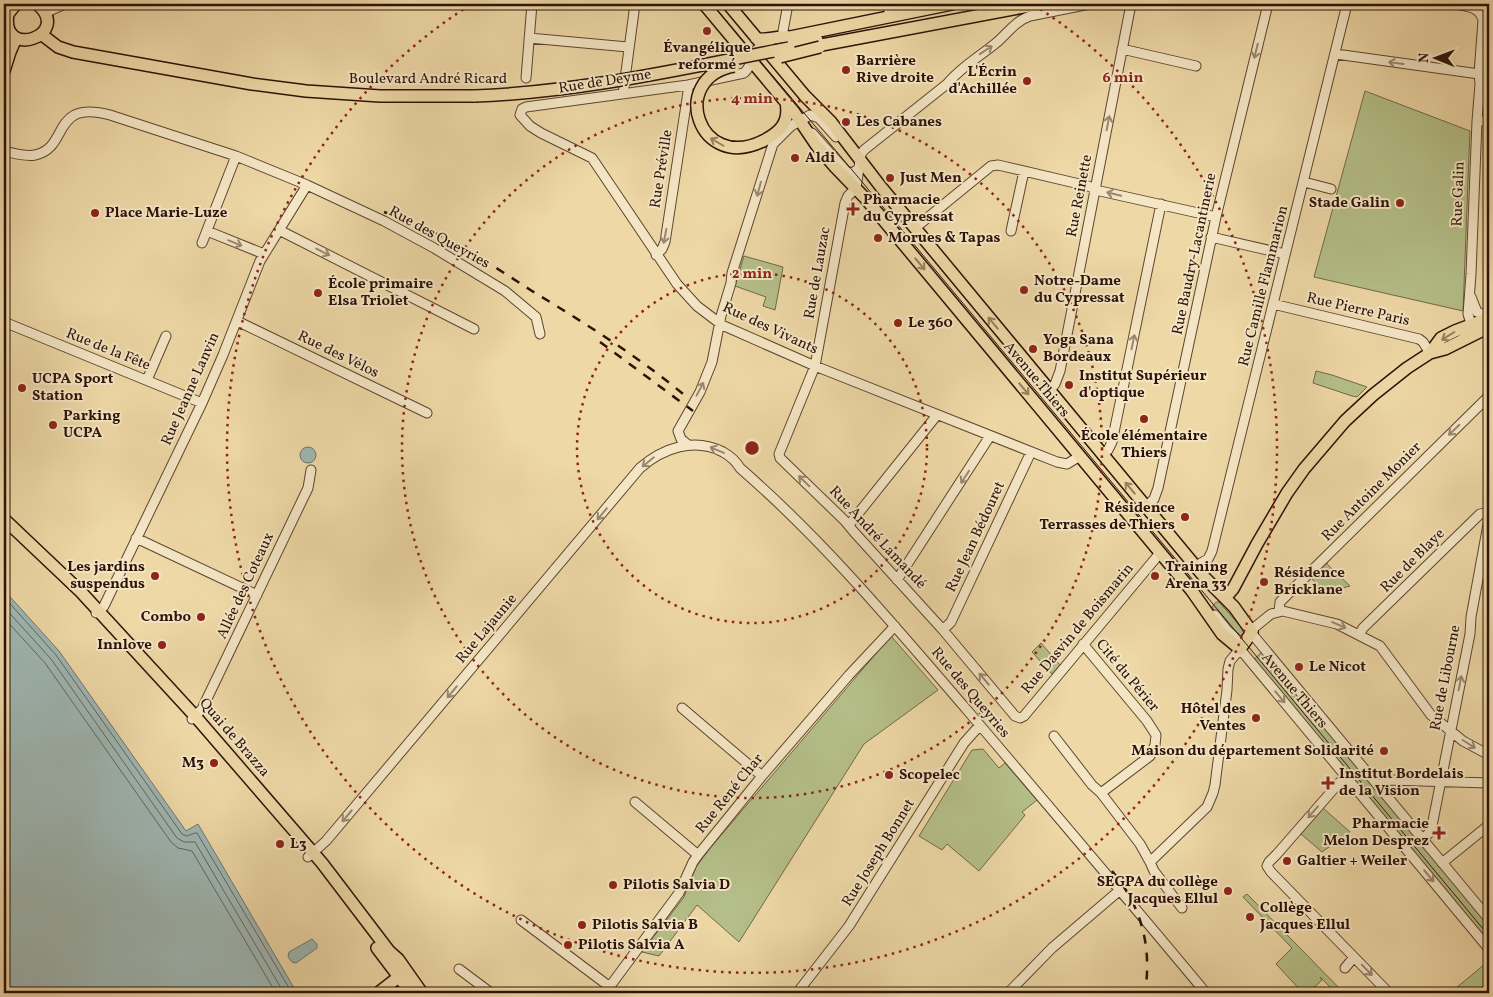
<svg xmlns="http://www.w3.org/2000/svg" width="1493" height="997" font-family="Vollkorn,serif">
<style>
.green{fill:#b5bf89;stroke:#716848}
.water{fill:#9eb7b3;stroke:#71756f}
.lines{fill:none;stroke-linecap:round;stroke-linejoin:round}
.shore{stroke:#66645e;stroke-width:1}
.minor-casing{stroke:#5d4430;stroke-width:11}
.major-casing{stroke:#2d1208;stroke-width:14}
.minor{stroke:#f4e6c5;stroke-width:9}
.major{stroke:#eed8a6;stroke-width:11}
.tram{stroke:#2d1208;stroke-width:1}
.rail{stroke:#2d1208;stroke-width:2.5;stroke-dasharray:9 9;stroke-linecap:butt}
.major-bridge-casing{stroke:#2d1208;stroke-width:14;stroke-linecap:butt}
.major-bridge{stroke:#eed8a6;stroke-width:11}
.oneway{stroke:#9a8770}
.oneway2{stroke:#977f5f}
.ring{fill:none;stroke:#8f2418;stroke-width:2.5;stroke-dasharray:2.5 5}
.poi-dot{fill:#8f2418;stroke:#f4e6c5;stroke-width:2}
.labels{text-anchor:middle;dominant-baseline:central;stroke-width:4;stroke-linejoin:round;paint-order:stroke}
.poi-label{font-size:15px;font-weight:bold;fill:#2d1208;stroke:#f4e6c5;text-anchor:start}
.street-label{font-size:15px;fill:#2d1208;stroke:#f4e6c5}
.centre{fill:#8f2418;stroke:#f4e6c5;stroke-width:2.5}
.ring-label{font-size:15px;text-anchor:middle;font-weight:bold;fill:#8f2418;stroke:#f4e6c5;stroke-width:4;stroke-linejoin:round;paint-order:stroke}
</style>
<rect width="100%" height="100%" fill="#eed8a6"/>
<filter id="stains"><feTurbulence type="fractalNoise" baseFrequency=".004" numOctaves="4"/><feColorMatrix values="0 0 0 0 .2 0 0 0 0 .09 0 0 0 0 .02 0 0 0 .5 -.17"/></filter>
<radialGradient id="worn" r=".72"><stop offset=".6" stop-color="#630" stop-opacity="0"/><stop offset="1" stop-color="#630" stop-opacity=".3"/></radialGradient>
<path class="green" d="M1365,91L1470,131L1463,311L1314,277Z
M744,256L783,267L775,310L763,306L766,297L735,286Z
M1316,371L1332,375L1367,387L1357,397L1352,396L1313,383Z
M1327,563V564L1350,586L1325,593L1312,579Z
M1216,602H1219L1242,628L1244,634L1239,637C1229,628 1218,619 1212,607Z
M891,636L938,690L864,744L739,942L697,905L659,956L642,952L684,897L696,867L711,847Z
M1041,643L1060,665L1052,674L1032,652Z
M1262,652L1489,925V943L1253,660Z
M983,749L999,768L1005,763L1037,800L1022,812L1025,815L1022,819L979,871L947,844L942,850L919,836L972,750Z
M1323,808L1350,832L1322,852L1301,834Z
M1247,894L1344,993H1336L1320,977L1322,980L1308,993H1303L1276,964L1292,948L1243,897Z
M1485,964L1489,969V993H1450Z"/>
<path class="water" d="M300 455a8 8 0 1 1 16 0a8 8 0 1 1-16 0Z
M4,590L59,651L186,831L198,824L297,993H4Z
M312,939L317,944V948L296,963L292,962L288,957L289,952Z"/>
<g class="lines">
<path class="shore" d="M4,597L56,655L182,834L187,836L195,833H197L292,993
M4,607L51,659L177,838L184,842H195L284,993
M4,618L45,663L171,842L178,848L192,851L276,993"/>
<g class="minor-casing">
<path id="minor" d="M889,4V17
M1090,4L1030,16C1015,21 1007,34 996,43C979,57 961,67 947,84L864,150L861,154L856,188L848,196L845,203L815,366L779,454L780,458L845,521L854,532L943,630L1015,716L1020,718L1024,716L1160,553
M1455,4C1467,6 1480,7 1483,20L1479,74L1480,84L1477,121L1471,274L1468,314L1473,330
M45,13L65,4
M784,36L783,31L788,4
M529,38L628,47
M769,44C743,52 758,60 744,73L688,85L526,107L522,109L520,115L530,126L541,133L592,158L677,284L697,306L722,325L815,366L1057,462L1067,464L1080,456
M1122,49L1196,66
M1336,54L1479,74
M526,78L532,4
M623,94L635,4
M1477,121H1489
M812,133L846,171L852,173L860,168
M4,151C13,153 25,157 35,155C70,148 50,99 110,115L236,156L307,185L384,221L434,248L505,291L536,317L540,334
M1304,182L1331,189
M915,228L991,166L998,165L1088,186L1100,191L1216,217
M279,230L474,329
M207,231L264,254
M1011,231L1024,171
M1211,237L1285,254
M202,243L236,156
M656,255L662,249L665,242L688,92V85
M1471,297L1477,312L1489,317
M1273,304L1419,339L1423,342L1430,353
M237,321L427,413
M4,322L202,403
M147,380L166,336
M1050,390L1055,384L1060,371L1131,4
M688,445L681,439L678,431L700,392L712,362L721,316L731,283L732,273L773,144L791,126L810,115L819,118L836,137
M1102,454L1108,450L1112,442L1161,204
M1146,507L1154,499L1158,488L1216,217L1268,4
M849,525L937,415
M136,538L257,595
M1196,566L1208,559L1212,551L1347,4
M897,580L990,436
M1279,611L1280,602L1287,595L1489,396
M96,613L104,606L202,403L223,355L260,261L307,185
M1215,615L1227,630L1240,642
M1248,629L1489,919
M943,630L951,622L1031,452
M1252,632L1255,627L1271,614L1283,611L1337,624L1380,646L1431,715L1463,741L1489,755
M1359,635L1363,628L1480,514L1489,512
M1083,644L1147,721L1156,735L1155,745L1150,756L1101,793
M682,708L762,776
M192,719L202,709L308,488L311,470
M1054,736L1092,785L1101,793L1140,844L1150,862L1207,807L1213,793L1215,785L1227,690L1228,669L1230,661L1240,649L1489,949
M1346,777L1338,784L1277,854L1269,862L1267,866L1271,872L1389,993
M1378,786L1388,780L1489,783
M635,802L698,855
M1423,839L1431,831L1470,634L1471,617L1489,519
M308,857L326,841L640,468C663,448 694,437 723,452C730,456 736,461 740,468C825,542 894,625 967,710C1047,804 1127,898 1206,993
M1150,862L1154,871L1182,908
M1442,863L1489,825
M521,920L610,987
M1345,968L1354,957
M459,969L491,993
M605,993L679,893L693,862L698,855L762,776L849,675L895,626
M797,993L849,926L964,743L980,725
M1008,993L1052,948L1120,890"/>
</g>
<g class="major-casing">
<path id="major" d="M16,4L8,14C0,61 74,35 37,4
M704,4L794,112L817,146L835,167L866,199L1192,591L1222,634L1240,649L1252,632L1234,607L1206,579L881,187L831,122L805,96L728,4
M1480,4L1489,12
M41,34L58,47L73,52L252,84L306,91L380,96H475
M756,38C766,42 779,35 790,37L952,4
M811,47L1040,4
M789,48L817,40
M1489,57V77
M4,71L10,52L16,38
M763,141C780,132 790,123 786,102
M1430,353L1441,338L1455,331L1489,318
M4,519L81,592L195,716L322,863L389,951L398,959L422,993
M1226,597L1233,589L1257,544L1287,493L1304,469L1345,421L1373,395L1407,368L1430,353L1445,349L1489,327
M377,948L411,993
M378,993L405,972"/>
</g>
<use href="#minor" class="minor"/>
<use href="#major" class="major"/>
<path class="tram" d="M712,4L858,177L1489,936"/>
<path class="rail" d="M384,212C437,229 486,261 532,291C586,324 641,358 689,399
M600,342L693,411
M1112,871C1142,907 1152,947 1145,993"/>
<g class="major-bridge-casing">
<path id="major-bridge" d="M780,57L820,47
M734,66C668,78 698,173 763,141
M475,96C581,92 685,68 789,48"/>
</g>
<use href="#major-bridge" class="major-bridge"/>
</g>
<defs><path id="oneway-shaft" d="M-6 0H5M1.5-3L5.5 0L1.5 3" fill="none" stroke-width="1.6" stroke-linecap="round" stroke-linejoin="round" transform="scale(1.25)"/></defs>
<g class="oneway">
<use href="#oneway-shaft" transform="translate(986 50) rotate(-34)"/>
<use href="#oneway-shaft" transform="translate(1256 51) rotate(104)"/>
<use href="#oneway-shaft" transform="translate(1396 63) rotate(-172)"/>
<use href="#oneway-shaft" transform="translate(1108 123) rotate(-79)"/>
<use href="#oneway-shaft" transform="translate(759 189) rotate(105)"/>
<use href="#oneway-shaft" transform="translate(1114 194) rotate(-167)"/>
<use href="#oneway-shaft" transform="translate(665 236) rotate(101)"/>
<use href="#oneway-shaft" transform="translate(235 243) rotate(22)"/>
<use href="#oneway-shaft" transform="translate(323 252) rotate(27)"/>
<use href="#oneway-shaft" transform="translate(1133 342) rotate(-78)"/>
<use href="#oneway-shaft" transform="translate(700 389) rotate(-62)"/>
<use href="#oneway-shaft" transform="translate(1454 430) rotate(136)"/>
<use href="#oneway-shaft" transform="translate(717 450) rotate(-157)"/>
<use href="#oneway-shaft" transform="translate(648 462) rotate(141)"/>
<use href="#oneway-shaft" transform="translate(965 477) rotate(123)"/>
<use href="#oneway-shaft" transform="translate(804 481) rotate(-136)"/>
<use href="#oneway-shaft" transform="translate(602 514) rotate(130)"/>
<use href="#oneway-shaft" transform="translate(1339 625) rotate(23)"/>
<use href="#oneway-shaft" transform="translate(984 679) rotate(-130)"/>
<use href="#oneway-shaft" transform="translate(1460 683) rotate(-79)"/>
<use href="#oneway-shaft" transform="translate(452 692) rotate(130)"/>
<use href="#oneway-shaft" transform="translate(1280 697) rotate(50)"/>
<use href="#oneway-shaft" transform="translate(1469 744) rotate(32)"/>
<use href="#oneway-shaft" transform="translate(1313 812) rotate(131)"/>
<use href="#oneway-shaft" transform="translate(347 816) rotate(130)"/>
<use href="#oneway-shaft" transform="translate(1429 876) rotate(50)"/>
<use href="#oneway-shaft" transform="translate(1367 970) rotate(46)"/>
</g>
<g class="oneway2">
<use href="#oneway-shaft" transform="translate(717 142) rotate(-150)"/>
<use href="#oneway-shaft" transform="translate(920 264) rotate(50)"/>
<use href="#oneway-shaft" transform="translate(993 323) rotate(-130)"/>
<use href="#oneway-shaft" transform="translate(1448 336) rotate(148)"/>
<use href="#oneway-shaft" transform="translate(1024 389) rotate(50)"/>
<use href="#oneway-shaft" transform="translate(1130 488) rotate(-130)"/>
</g>
<g class="ring">
<circle cx="752" cy="448" r="175"/>
<circle cx="752" cy="448" r="350"/>
<path d="M1034 5A525 525 0 1 1 470 5"/>
</g>
<g class="poi-dot">
<circle cx="707" cy="31" r="5"/>
<circle cx="846" cy="70" r="5"/>
<circle cx="1027" cy="81" r="5"/>
<circle cx="846" cy="122" r="5"/>
<circle cx="795" cy="158" r="5"/>
<circle cx="890" cy="178" r="5"/>
<circle cx="1400" cy="203" r="5"/>
<path d="M850.5 201.5h5v5h5v5h-5v5h-5v-5h-5v-5h5z"/>
<circle cx="95" cy="213" r="5"/>
<circle cx="878" cy="238" r="5"/>
<circle cx="1024" cy="290" r="5"/>
<circle cx="318" cy="293" r="5"/>
<circle cx="898" cy="323" r="5"/>
<circle cx="1033" cy="349" r="5"/>
<circle cx="1069" cy="385" r="5"/>
<circle cx="22" cy="388" r="5"/>
<circle cx="1144" cy="419" r="5"/>
<circle cx="53" cy="425" r="5"/>
<circle cx="1185" cy="517" r="5"/>
<circle cx="155" cy="576" r="5"/>
<circle cx="1155" cy="576" r="5"/>
<circle cx="1264" cy="582" r="5"/>
<circle cx="201" cy="617" r="5"/>
<circle cx="162" cy="645" r="5"/>
<circle cx="1299" cy="667" r="5"/>
<circle cx="1256" cy="718" r="5"/>
<circle cx="1384" cy="751" r="5"/>
<circle cx="214" cy="763" r="5"/>
<circle cx="889" cy="775" r="5"/>
<path d="M1325.5 775.5h5v5h5v5h-5v5h-5v-5h-5v-5h5z"/>
<path d="M1436.5 825.5h5v5h5v5h-5v5h-5v-5h-5v-5h5z"/>
<circle cx="280" cy="844" r="5"/>
<circle cx="1287" cy="861" r="5"/>
<circle cx="613" cy="885" r="5"/>
<circle cx="1228" cy="891" r="5"/>
<circle cx="1250" cy="917" r="5"/>
<circle cx="582" cy="925" r="5"/>
<circle cx="568" cy="945" r="5"/>
</g>
<g class="labels">
<g class="poi-label">
<text x="707" y="48" text-anchor="middle">Évangélique<tspan x="707" dy="17">reformé</tspan></text>
<text x="856" y="61">Barrière<tspan x="856" dy="17">Rive droite</tspan></text>
<text x="1017" y="72" text-anchor="end">L'Écrin<tspan x="1017" dy="17">d'Achillée</tspan></text>
<text x="856" y="122">Les Cabanes</text>
<text x="805" y="158">Aldi</text>
<text x="900" y="178">Just Men</text>
<text x="863" y="200">Pharmacie<tspan x="863" dy="17">du Cypressat</tspan></text>
<text x="1390" y="203" text-anchor="end">Stade Galin</text>
<text x="105" y="213">Place Marie-Luze</text>
<text x="888" y="238">Morues &amp; Tapas</text>
<text x="1034" y="281">Notre-Dame<tspan x="1034" dy="17">du Cypressat</tspan></text>
<text x="328" y="284">École primaire<tspan x="328" dy="17">Elsa Triolet</tspan></text>
<text x="908" y="323">Le 360</text>
<text x="1043" y="340">Yoga Sana<tspan x="1043" dy="17">Bordeaux</tspan></text>
<text x="1079" y="376">Institut Supérieur<tspan x="1079" dy="17">d'optique</tspan></text>
<text x="32" y="379">UCPA Sport<tspan x="32" dy="17">Station</tspan></text>
<text x="63" y="416">Parking<tspan x="63" dy="17">UCPA</tspan></text>
<text x="1144" y="436" text-anchor="middle">École élémentaire<tspan x="1144" dy="17">Thiers</tspan></text>
<text x="1175" y="508" text-anchor="end">Résidence<tspan x="1175" dy="17">Terrasses de Thiers</tspan></text>
<text x="145" y="567" text-anchor="end">Les jardins<tspan x="145" dy="17">suspendus</tspan></text>
<text x="1165" y="567">Training<tspan x="1165" dy="17">Arena 33</tspan></text>
<text x="1274" y="573">Résidence<tspan x="1274" dy="17">Bricklane</tspan></text>
<text x="191" y="617" text-anchor="end">Combo</text>
<text x="152" y="645" text-anchor="end">Innlove</text>
<text x="1309" y="667">Le Nicot</text>
<text x="1246" y="709" text-anchor="end">Hôtel des<tspan x="1246" dy="17">Ventes</tspan></text>
<text x="1374" y="751" text-anchor="end">Maison du département Solidarité</text>
<text x="204" y="763" text-anchor="end">M3</text>
<text x="1339" y="774">Institut Bordelais<tspan x="1339" dy="17">de la Vision</tspan></text>
<text x="899" y="775">Scopelec</text>
<text x="1429" y="824" text-anchor="end">Pharmacie<tspan x="1429" dy="17">Melon Desprez</tspan></text>
<text x="290" y="844">L3</text>
<text x="1297" y="861">Galtier + Weiler</text>
<text x="1218" y="882" text-anchor="end">SEGPA du collège<tspan x="1218" dy="17">Jacques Ellul</tspan></text>
<text x="623" y="885">Pilotis Salvia D</text>
<text x="1260" y="908">Collège<tspan x="1260" dy="17">Jacques Ellul</tspan></text>
<text x="592" y="925">Pilotis Salvia B</text>
<text x="578" y="945">Pilotis Salvia A</text>
</g>
<g class="street-label">
<text x="428" y="79">Boulevard André Ricard</text>
<text transform="translate(605 82) rotate(-9)">Rue de Deyme</text>
<text transform="translate(662 169) rotate(-81)">Rue Préville</text>
<text transform="translate(1459 194) rotate(-88)">Rue Galin</text>
<text transform="translate(1080 196) rotate(-79)">Rue Reinette</text>
<text transform="translate(439 238) rotate(29)">Rue des Queyries</text>
<text transform="translate(1195 254) rotate(-78)">Rue Baudry-Lacantinerie</text>
<text transform="translate(818 273) rotate(-80)">Rue de Lauzac</text>
<text transform="translate(1264 286) rotate(-76)">Rue Camille Flammarion</text>
<text transform="translate(1358 310) rotate(13)">Rue Pierre Paris</text>
<text transform="translate(770 329) rotate(25)">Rue des Vivants</text>
<text transform="translate(108 350) rotate(22)">Rue de la Fête</text>
<text transform="translate(338 355) rotate(26)">Rue des Vélos</text>
<text transform="translate(1036 380) rotate(50)">Avenue Thiers</text>
<text transform="translate(191 389) rotate(-66)">Rue Jeanne Lanvin</text>
<text transform="translate(1372 492) rotate(-45)">Rue Antoine Monier</text>
<text transform="translate(976 537) rotate(-65)">Rue Jean Bédouret</text>
<text transform="translate(877 538) rotate(47)">Rue André Lamandé</text>
<text transform="translate(1413 561) rotate(-45)">Rue de Blaye</text>
<text transform="translate(246 586) rotate(-65)">Allée des Coteaux</text>
<text transform="translate(487 629) rotate(-50)">Rue Lajaunie</text>
<text transform="translate(1078 629) rotate(-50)">Rue Dasvin de Boismarin</text>
<text transform="translate(1127 676) rotate(50)">Cité du Périer</text>
<text transform="translate(1446 678) rotate(-79)">Rue de Libourne</text>
<text transform="translate(1294 691) rotate(50)">Avenue Thiers</text>
<text transform="translate(970 693) rotate(50)">Rue des Queyries</text>
<text transform="translate(234 738) rotate(49)">Quai de Brazza</text>
<text transform="translate(730 794) rotate(-51)">Rue René Char</text>
<text transform="translate(879 853) rotate(-58)">Rue Joseph Bonnet</text>
</g>
</g>
<circle cx="752" cy="448" r="8" class="centre"/>
<g class="ring-label">
<text x="1123" y="82">6 min</text>
<text x="752" y="103">4 min</text>
<text x="752" y="278">2 min</text>
</g>
<rect width="1493" height="997" fill="none" stroke="#eed8a6" stroke-width="20"/>
<rect x="5" y="5" width="1483" height="987" fill="none" stroke="#2d1208" stroke-width="2.5"/>
<rect x="10" y="10" width="1473" height="977" fill="none" stroke="#2d1208"/>
<g transform="translate(1436 58) rotate(271)" stroke="#f4e6c5" stroke-width="4" paint-order="stroke">
<path d="M0-4L9 19L0 12L-9 19Z" fill="#2d1208"/>
<text y="-8" font-size="14" font-weight="bold" text-anchor="middle" fill="#2d1208">N</text>
</g>
<rect width="100%" height="100%" filter="url(#stains)"/>
<rect width="100%" height="100%" fill="url(#worn)"/>
</svg>
